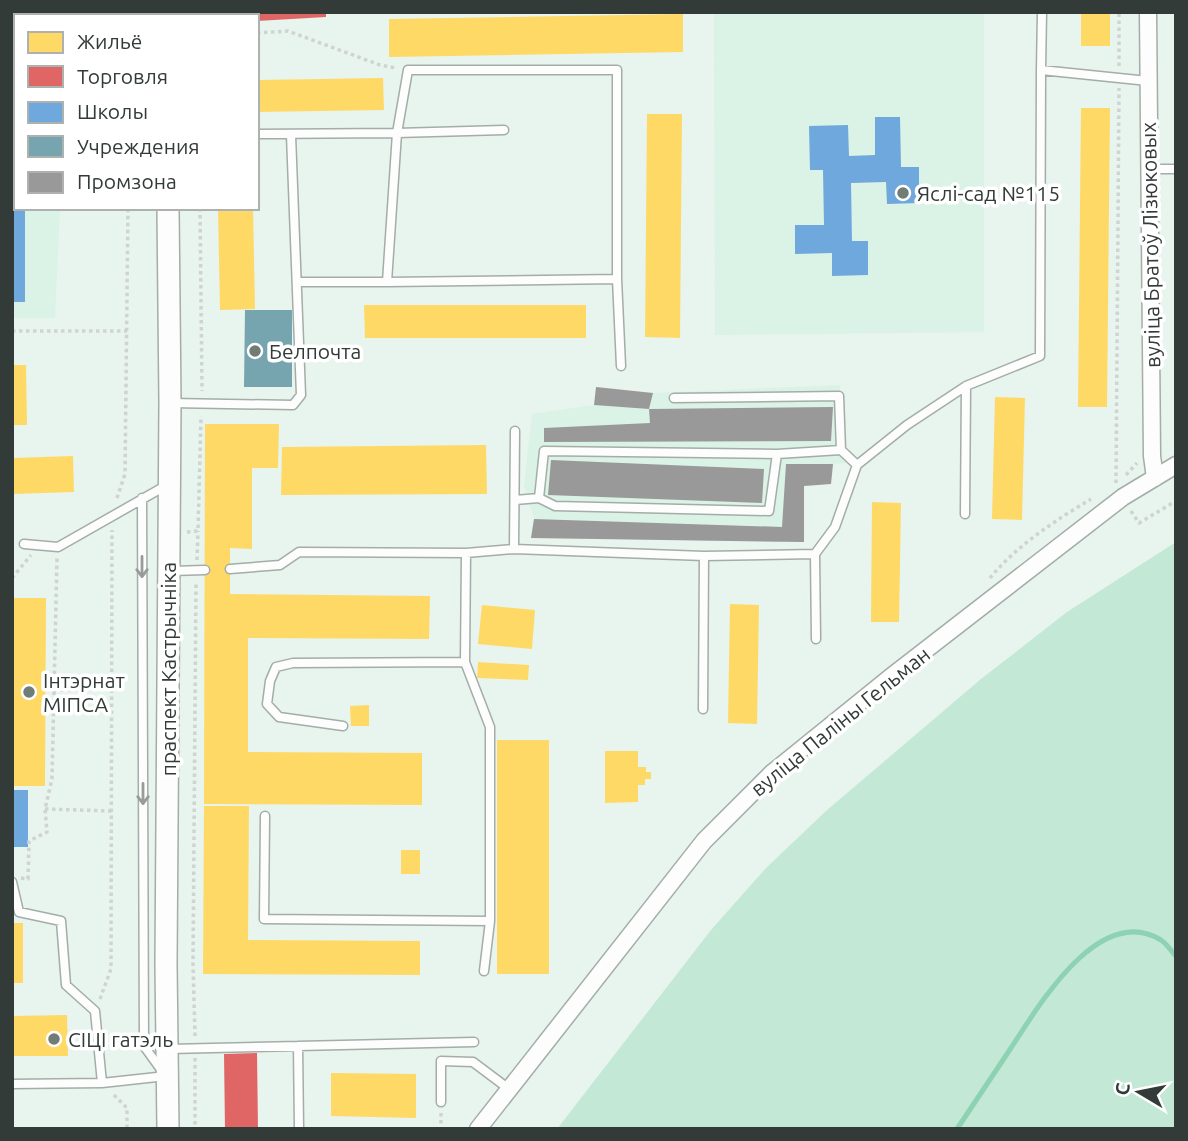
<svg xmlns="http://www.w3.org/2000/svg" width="1188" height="1141" font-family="Ubuntu,sans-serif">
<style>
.built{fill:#dbf2e6}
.green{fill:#c4e8d6}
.homes{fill:#ffd966}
.shops{fill:#e06666}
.schools{fill:#6fa8dc}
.public{fill:#76a5af}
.industry{fill:#999}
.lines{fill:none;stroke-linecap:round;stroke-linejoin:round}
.stream{stroke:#8dd2b3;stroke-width:5}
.lane-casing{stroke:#a4ada8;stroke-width:11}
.street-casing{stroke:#a4ada8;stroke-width:19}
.secondary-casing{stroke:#a4ada8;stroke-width:24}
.path{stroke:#cfd4d1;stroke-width:3.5;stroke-dasharray:3.5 3.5;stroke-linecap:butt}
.lane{stroke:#fcfdfc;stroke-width:8}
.street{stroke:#fcfdfc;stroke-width:16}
.secondary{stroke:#fcfdfc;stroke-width:21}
.oneway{stroke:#979c9a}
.poi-dot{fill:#727c77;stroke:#fff;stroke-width:2.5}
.labels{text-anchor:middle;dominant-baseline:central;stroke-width:7;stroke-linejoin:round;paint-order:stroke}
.poi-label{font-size:21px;fill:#323b37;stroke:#fff;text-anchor:start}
.street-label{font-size:21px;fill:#323b37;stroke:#fff}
</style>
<rect width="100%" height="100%" fill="#e8f4ee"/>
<path class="built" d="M12,12H68V16H16V208H60L55,318H12Z
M714,12H984V332L715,335Z
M840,385L846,463L833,464L831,484L804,486V542L531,538L534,518L524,486L532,414L594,405L649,409L653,393Z"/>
<path class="green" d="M1176,542V1129H557L711,930L765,869L826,811L981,679L1067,612Z"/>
<path class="homes" d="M1081,12H1110V46H1081Z
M683,14V52L389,57V19Z
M383,78L384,110L257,112V80Z
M1081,108H1110L1107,407H1078Z
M647,114H682L680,338L645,337Z
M218,208H253L255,309L220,310Z
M364,305H586V338H365Z
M12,365H26L27,425H12Z
M995,397L1025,398L1022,520L992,519Z
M205,424H279L278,468H252V549L230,548V594L430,596L429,639L248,638V752L422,753V805L204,804Z
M486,445L487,494L281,495L282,447Z
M73,456L74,492L12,494V458Z
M872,502L901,503L899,622H871Z
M12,598H46L45,786H12Z
M730,604L759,605L757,724L728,723Z
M482,605L535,610L532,649L478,644Z
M478,662L529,665L528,680L477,678Z
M369,705V726H351L350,706Z
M497,740H549V974H497Z
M605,751H638V767H646V772H651V779H645V785H638V802L605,803Z
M204,806H249L248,940L420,941V975L203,974Z
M401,850H420V874H401Z
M12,923H23V983H12Z
M67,1015L68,1056H12V1016Z
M331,1073L416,1074V1118L331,1116Z"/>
<path class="shops" d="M256,12H326V17L257,21Z
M257,1053L258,1129H225L224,1054Z"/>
<path class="schools" d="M875,117H900L901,167H919V203L887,204L886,182L851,183L852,241H868V275L832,276V253L795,254V225H824L823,170H810L809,126L848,125L849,156L875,155Z
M12,170H16V208H25V302H12Z
M12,790H28V847H12Z"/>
<path class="public" d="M245,310H292V387H244Z"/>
<path class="industry" d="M596,387L653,393L649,409L594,405Z
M833,407L831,441L544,442V428L650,423L649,409Z
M551,460L764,469L762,503L548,495Z
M786,464H833L831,484L804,486V542L531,538L534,519L782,527Z"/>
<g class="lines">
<path class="stream" d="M957,1129C975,1102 993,1075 1011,1048C1038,1007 1099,902 1161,940C1167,944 1171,951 1176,956"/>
<g class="lane-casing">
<path id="lane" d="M1042,12L1041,70L1148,81
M199,16L213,12
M504,130L397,133L387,282L617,279
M257,134L397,133L408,70H617V279L621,366
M1149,169H1176
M297,282H387
M171,403L293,405L301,395L291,135
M841,450L857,465
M142,498L144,1046L162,1071
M539,498L544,451L777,454L841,450L839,396L674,398
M515,500L539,498L555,506L769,511L777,454
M965,514L966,386
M24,544L58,547L167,485
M514,549L515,431
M466,553L465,662L490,727V921L484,971
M230,569L280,565L299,552L466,553L514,549L704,556L815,554
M171,571L205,570
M816,639L815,554L835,527L857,465L907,425L966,386L1040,356L1041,70
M703,709L704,556
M343,726L279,717L267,704L270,681L276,667L293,663L465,662
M265,816L264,919L490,921
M12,882L19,912L61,921L66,985L95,1011L102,1083
M298,1046L299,1129
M169,1049L474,1042
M12,1084L102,1083L166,1076
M441,1102V1061L473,1062L509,1089"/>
</g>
<g class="street-casing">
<path id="street" d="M1148,12L1152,456L1155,478
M478,1129L704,841L772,773L892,676L1123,497L1176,465"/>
</g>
<g class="secondary-casing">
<path id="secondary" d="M166,12V16
M168,1129L166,964L170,403L168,208"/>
</g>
<path class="path" d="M128,16V12
M257,33L288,31L380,65L396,68
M1119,66V12
M200,208L202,391
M12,331H127
M1126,475L1137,463
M1116,483L1119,88
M117,498L125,474L128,208
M1131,511L1139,523L1176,501
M187,532L198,531L201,416
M197,560L198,531
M12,578L31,555
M990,578C1016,546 1056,520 1091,499
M53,690L113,689
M45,809L112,811
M21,878L28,879L29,841L47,832L45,809L52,779L57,558
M100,999L111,969L112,530
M195,1036L193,964L196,582
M195,1058V1129
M114,1095L127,1108V1129
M441,1113V1129"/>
<use href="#lane" class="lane"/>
<use href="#street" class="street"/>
<use href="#secondary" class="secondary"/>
</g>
<defs><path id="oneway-shaft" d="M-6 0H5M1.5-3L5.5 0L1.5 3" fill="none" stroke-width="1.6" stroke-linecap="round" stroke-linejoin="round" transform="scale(1.75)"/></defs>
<g class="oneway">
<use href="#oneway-shaft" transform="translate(142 567) rotate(90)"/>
<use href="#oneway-shaft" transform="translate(143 794) rotate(90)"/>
</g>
<g class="poi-dot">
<circle cx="903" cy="193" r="7"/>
<circle cx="255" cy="351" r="7"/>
<circle cx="29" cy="692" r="7"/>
<circle cx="54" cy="1039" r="7"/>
</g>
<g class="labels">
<g class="poi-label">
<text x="917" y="193">Яслі-сад №115</text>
<text x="269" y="351">Белпочта</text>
<text x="43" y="680">Інтэрнат<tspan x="43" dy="24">МІПСА</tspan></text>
<text x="68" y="1039">СІЦІ гатэль</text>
</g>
<g class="street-label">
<text transform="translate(1150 245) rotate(-91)">вуліца Братоў Лізюковых</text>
<text transform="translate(168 669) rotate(-90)">праспект Кастрычніка</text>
<text transform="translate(840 721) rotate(-39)">вуліца Паліны Гельман</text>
</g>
</g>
<rect width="1188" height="1141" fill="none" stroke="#323b37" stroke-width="28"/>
<rect x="14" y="14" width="245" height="196" fill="#ffffff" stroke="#adb1af" stroke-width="2"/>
<rect x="28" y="32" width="35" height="21" fill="#ffd966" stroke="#adb1af" stroke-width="2"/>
<text x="77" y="49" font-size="21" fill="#323b37">Жильё</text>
<rect x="28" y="66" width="35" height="21" fill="#e06666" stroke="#adb1af" stroke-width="2"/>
<text x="77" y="84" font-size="21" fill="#323b37">Торговля</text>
<rect x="28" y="102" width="35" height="21" fill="#6fa8dc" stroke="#adb1af" stroke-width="2"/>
<text x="77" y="119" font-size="21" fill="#323b37">Школы</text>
<rect x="28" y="136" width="35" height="21" fill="#76a5af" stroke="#adb1af" stroke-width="2"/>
<text x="77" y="154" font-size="21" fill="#323b37">Учреждения</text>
<rect x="28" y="172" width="35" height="21" fill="#999999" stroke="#adb1af" stroke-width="2"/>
<text x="77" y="189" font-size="21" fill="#323b37">Промзона</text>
<g transform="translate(1139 1092) rotate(280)" stroke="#ffffff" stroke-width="5" paint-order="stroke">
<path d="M0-5L12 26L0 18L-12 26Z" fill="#323b37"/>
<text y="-10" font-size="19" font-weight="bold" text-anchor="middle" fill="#323b37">С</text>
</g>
</svg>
